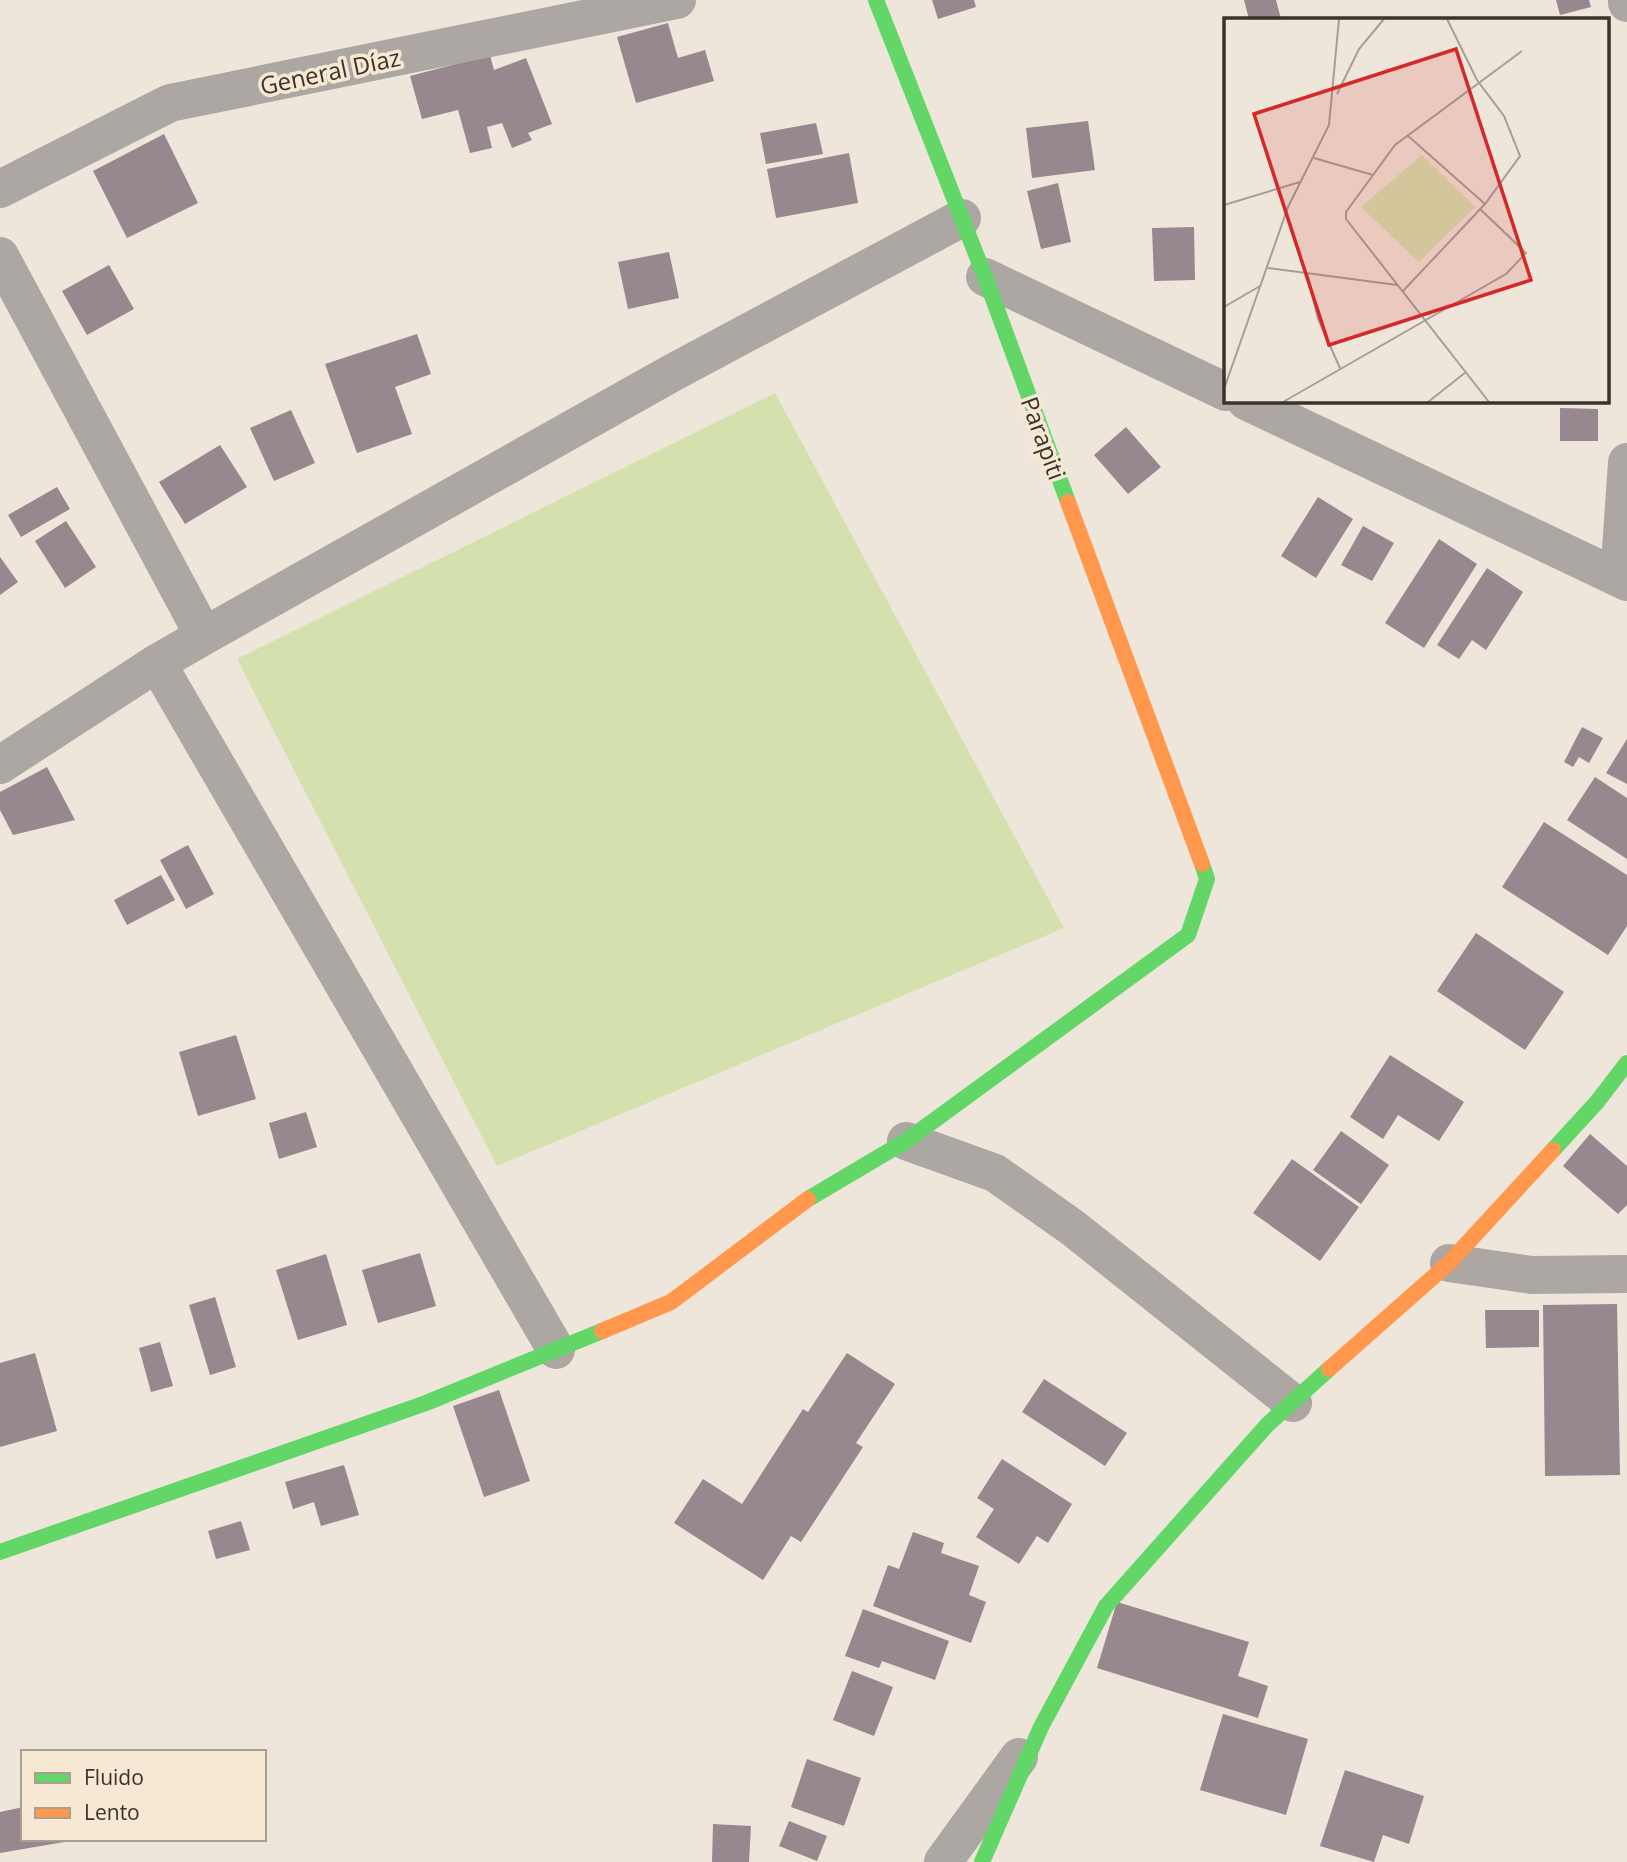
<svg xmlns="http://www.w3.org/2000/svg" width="1627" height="1862" font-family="'Open Sans',sans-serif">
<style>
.green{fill:#d4e1ae}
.building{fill:#97878e}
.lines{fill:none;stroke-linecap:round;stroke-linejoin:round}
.street{stroke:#aca7a2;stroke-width:38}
.fast{stroke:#63d668;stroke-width:16}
.slow{stroke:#ff974d;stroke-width:16}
.labels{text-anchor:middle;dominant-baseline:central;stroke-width:7;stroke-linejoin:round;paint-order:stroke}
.street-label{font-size:24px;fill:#39332b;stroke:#f6e8d2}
.inset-road{fill:none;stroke:#a69e94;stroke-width:2}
.view{fill:#d62828;fill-opacity:0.15;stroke:#d62828;stroke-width:3.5}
.inset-edge{fill:none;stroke:#39332b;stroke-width:3.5}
</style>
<rect width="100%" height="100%" fill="#eee6da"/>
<path class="green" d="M775,393L1064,928L497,1166L237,659Z"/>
<path class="building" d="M932,0H974L976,7L938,19Z
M1244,0H1276L1281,19H1249Z
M1556,0H1589L1591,7L1560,15Z
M668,23L678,58L705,50L714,81L636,103L617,37Z
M490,55L494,70L526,58L552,124L528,133L532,140L512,148L502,123L487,127L492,148L470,153L458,110L422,119L410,76Z
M1088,121L1095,170L1032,178L1026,128Z
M816,123L823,154L766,164L760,133Z
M164,134L198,203L127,238L93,171Z
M849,153L858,203L776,218L767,169Z
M1058,183L1071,242L1041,249L1027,191Z
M1194,227L1195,280L1154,281L1152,228Z
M669,252L679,298L628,309L618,262Z
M109,265L134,309L87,335L62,291Z
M417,334L431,374L395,387L412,434L357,453L325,364Z
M1560,408L1598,409V441H1560Z
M291,410L315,463L274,481L250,428Z
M1126,427L1161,467L1128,494L1094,455Z
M220,445L247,487L185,524L159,482Z
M57,487L70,509L21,537L8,515Z
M1318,497L1353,519L1316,578L1281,556Z
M66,521L96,567L65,588L35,541Z
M1363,526L1394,543L1372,581L1341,565Z
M1439,539L1477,564L1424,648L1385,623Z
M0,557L18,582L0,595Z
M1487,568L1523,592L1486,650L1472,640L1459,659L1437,645Z
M1582,727L1603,738L1589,763L1579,757L1573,767L1564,762Z
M1627,739V784L1606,773Z
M47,767L75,820L13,835L0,810V792Z
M1595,777L1627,798V859L1567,820Z
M1544,822L1627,875V926L1608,955L1502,887Z
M188,845L214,894L186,909L160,860Z
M161,875L175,900L127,925L114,900Z
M1476,933L1564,992L1525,1050L1437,991Z
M236,1035L256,1099L198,1116L179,1052Z
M1390,1055L1464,1102L1439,1141L1398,1115L1383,1139L1350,1117Z
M306,1112L317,1147L279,1159L269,1123Z
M1341,1131L1389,1165L1361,1204L1313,1170Z
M1590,1134L1627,1166V1205L1618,1214L1563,1166Z
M1292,1159L1359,1207L1320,1261L1253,1213Z
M420,1253L436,1306L378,1323L362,1270Z
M326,1254L347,1325L298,1340L276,1270Z
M215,1297L236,1367L210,1375L189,1305Z
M1617,1304L1620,1475L1545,1476L1543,1305Z
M1485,1310H1539V1347L1486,1348Z
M160,1342L173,1386L151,1392L139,1348Z
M35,1353L57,1431L0,1447V1363Z
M847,1353L895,1384L856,1443L863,1447L801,1542L791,1536L763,1580L674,1523L703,1479L742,1504L803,1409L808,1412Z
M1044,1379L1127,1433L1105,1466L1022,1412Z
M499,1390L530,1481L484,1497L453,1406Z
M1002,1459L1072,1504L1048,1543L1037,1536L1019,1564L976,1537L994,1509L977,1498Z
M344,1465L359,1515L321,1526L314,1502L293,1509L285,1482Z
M241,1521L250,1550L216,1559L208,1531Z
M913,1532L944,1543L941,1553L979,1566L969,1595L986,1602L971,1643L873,1606L888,1565L899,1569Z
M1117,1602L1249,1642L1238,1676L1268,1686L1258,1718L1097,1668Z
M863,1609L949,1641L935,1680L882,1661L879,1668L845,1656Z
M852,1671L893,1687L874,1736L833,1720Z
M1223,1714L1308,1739L1286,1815L1200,1790Z
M807,1759L861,1778L844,1826L791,1807Z
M1345,1770L1424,1796L1409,1844L1383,1835L1374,1862L1320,1846Z
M23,1807V1839L70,1841L0,1853V1812Z
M789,1821L827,1836L817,1861L779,1846Z
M713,1824L751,1826L749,1862H712Z"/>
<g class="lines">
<path class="street" d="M1627,0V3
M0,189L170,103L677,0
M0,256L204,636
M985,277L1226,392
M1246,401L1627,582
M1619,578L1627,462
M157,663L556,1350
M0,765L157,663L204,636L672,373L962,218
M906,1141L995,1173L1073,1228L1293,1403
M1449,1263L1532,1275L1627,1274
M943,1862L1019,1757"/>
<path class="fast" d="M876,0L985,277L1068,502
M1553,1150L1597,1102L1627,1063
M808,1199L906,1141L1188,935L1207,879L1202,864
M0,1552L426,1403L602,1331
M982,1862L1041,1727L1106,1606L1267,1425L1329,1369"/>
<path class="slow" d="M1068,502L1202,864
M602,1331L671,1302L808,1199
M1329,1369L1449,1263L1553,1150"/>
</g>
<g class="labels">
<g class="street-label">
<text transform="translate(330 71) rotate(-12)">General Díaz</text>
<text transform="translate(1044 438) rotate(70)">Parapiti</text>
</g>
</g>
<g transform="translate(1224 18)">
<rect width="385" height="385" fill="#eee6da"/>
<path d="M198,137L251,189L195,244L137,189Z" fill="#d4e1ae"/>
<path class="inset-road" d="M113,76L135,31L160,1M183,117L261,186M90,140L149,157M0,187L76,164M44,250L173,267M83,255L94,301L116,350M179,273L261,186L296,138L280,98L253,62L223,1M0,289L36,268M0,371L64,189L105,107L115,1M59,384L282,256L302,235L256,191M204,384L242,354M265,384L122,201V194L171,127L298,33"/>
<path class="view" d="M232,31L307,262L105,327L30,96Z"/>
<rect width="385" height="385" class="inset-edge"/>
</g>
<rect x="21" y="1750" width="245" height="91" fill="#f6e8d2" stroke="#aaa08f" stroke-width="2"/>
<rect x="35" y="1773" width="35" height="10" fill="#63d668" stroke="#aaa08f" stroke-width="2"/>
<text x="84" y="1785" font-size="21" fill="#39332b">Fluido</text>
<rect x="35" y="1808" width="35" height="10" fill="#ff974d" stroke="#aaa08f" stroke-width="2"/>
<text x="84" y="1820" font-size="21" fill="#39332b">Lento</text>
</svg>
